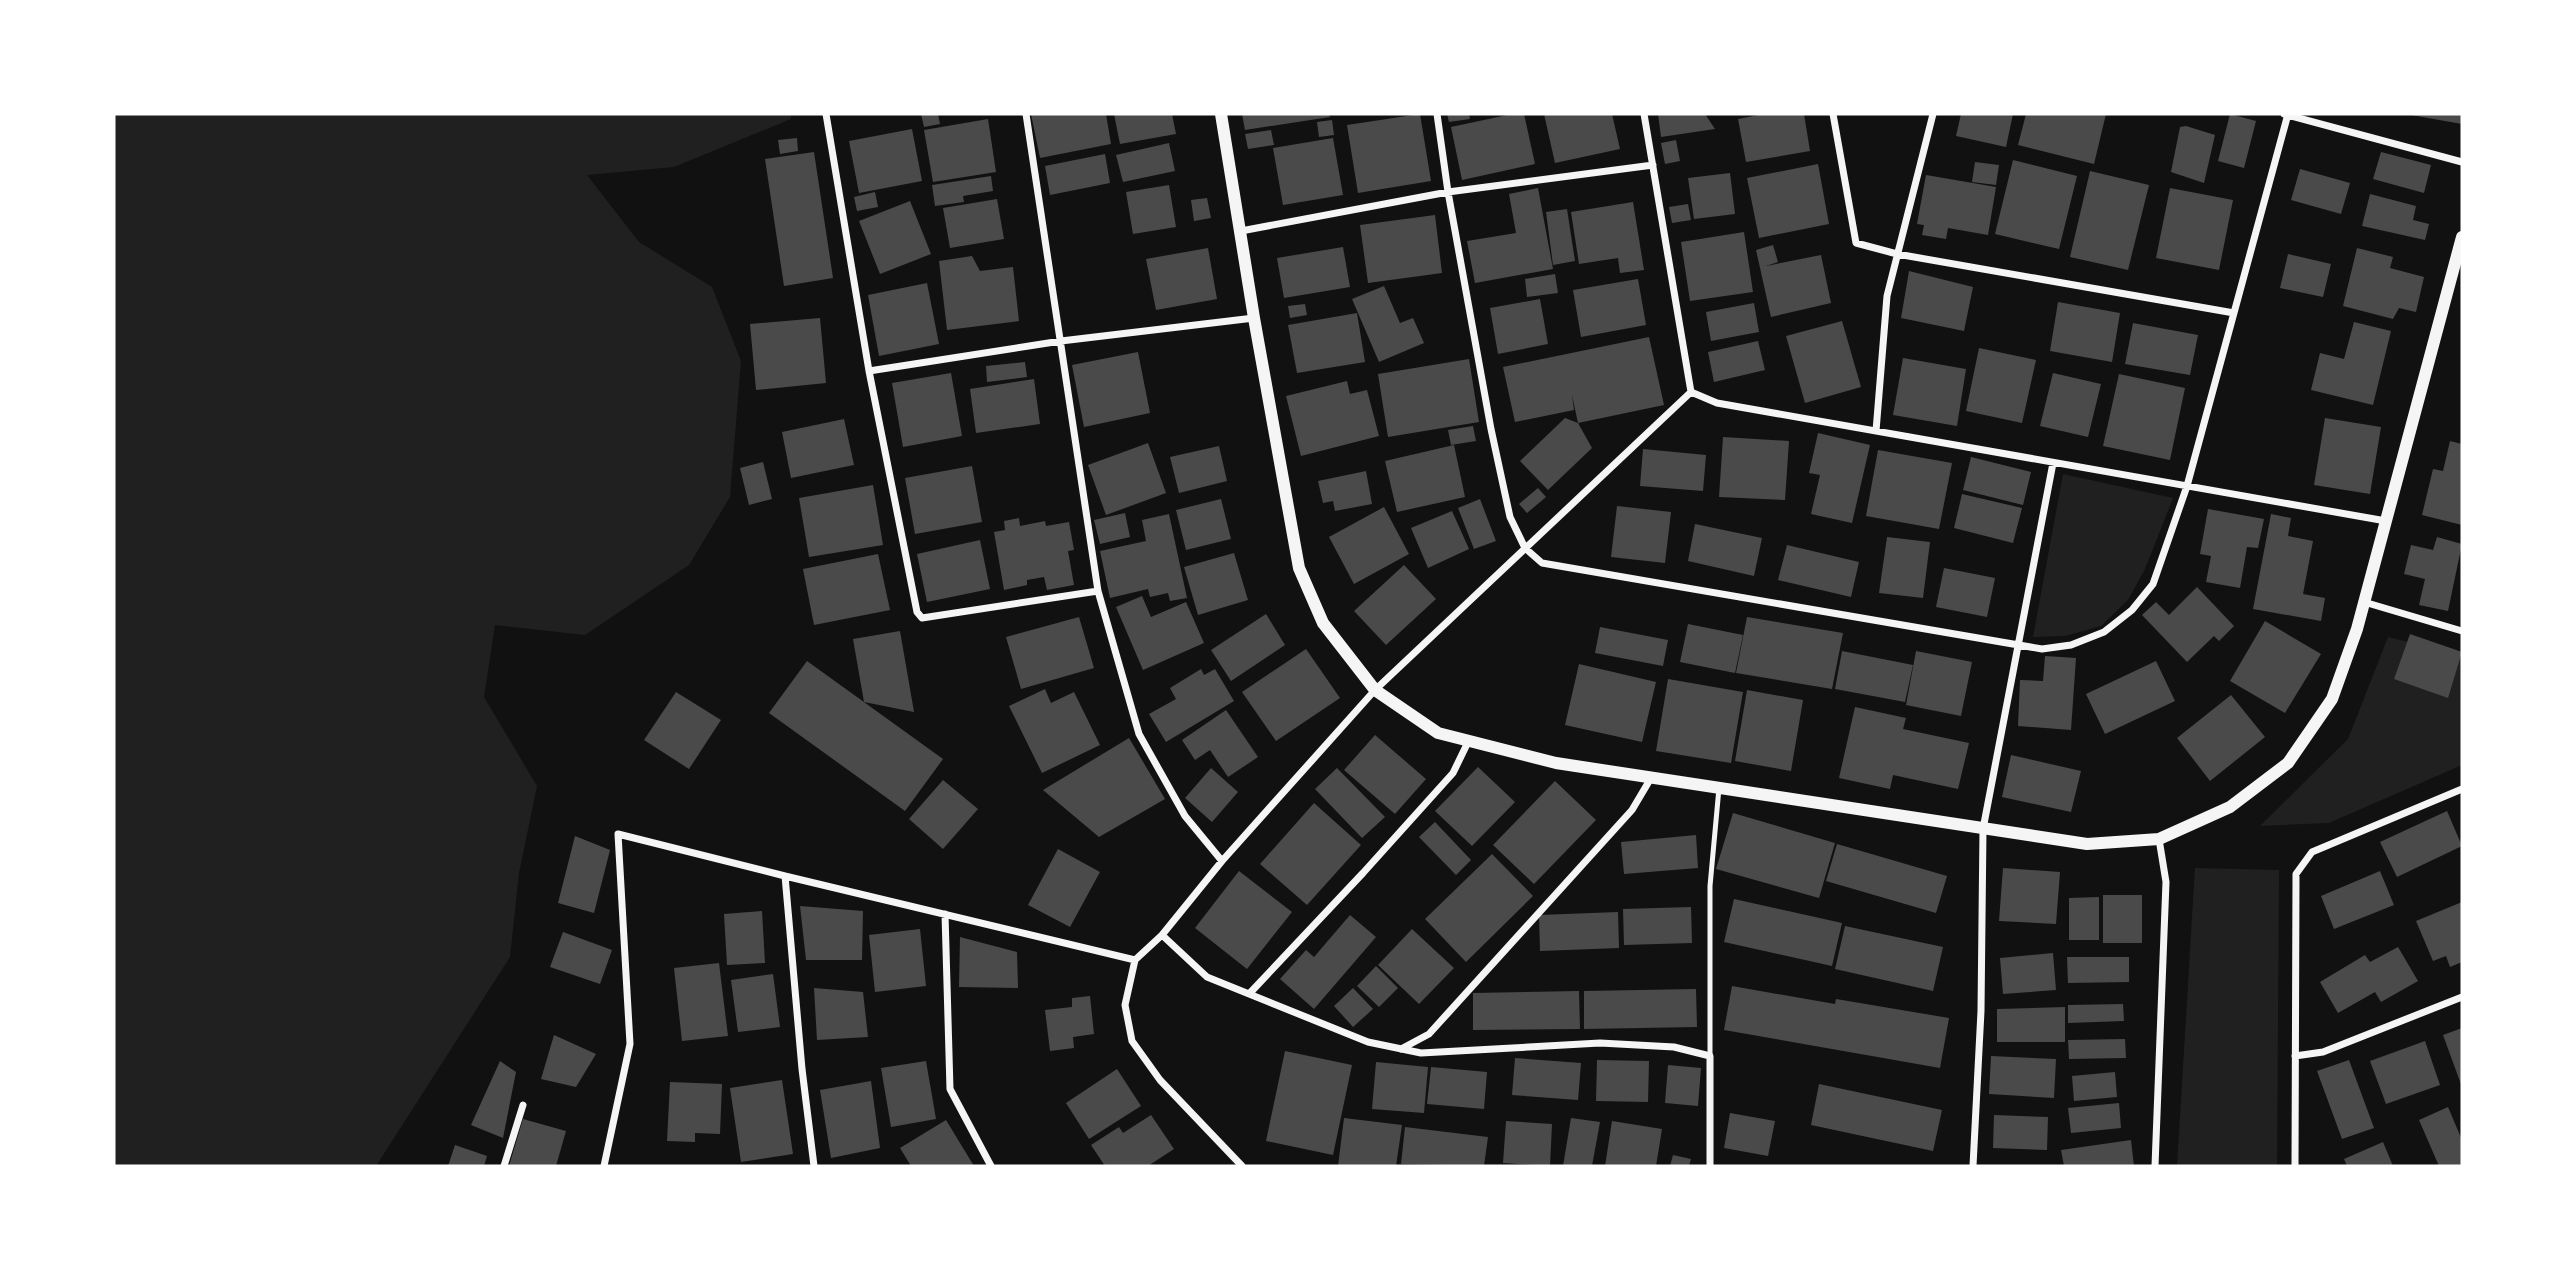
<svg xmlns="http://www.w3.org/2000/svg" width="2576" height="1280" font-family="'Source Sans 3',sans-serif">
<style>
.green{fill:#202020}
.building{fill:#4a4a4a}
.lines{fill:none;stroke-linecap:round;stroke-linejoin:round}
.service{stroke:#f5f5f5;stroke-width:5}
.minor{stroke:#f5f5f5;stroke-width:7}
.tertiary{stroke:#f5f5f5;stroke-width:12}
</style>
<rect width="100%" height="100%" fill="#111"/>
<path class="green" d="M114,114H791V119L674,167L587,175L639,242L712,287L741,361L730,497L689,565L585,635L495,625L484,697L537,786L519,873L510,957L376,1166H114Z
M2063,474L2173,498L2145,569L2128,600L2101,626L2065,636L2033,637Z
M2388,637L2462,655V765L2329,823L2260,826L2348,739Z
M2195,868L2279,870L2277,1166H2177Z"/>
<path class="building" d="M921,114H938L940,124L924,127Z
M1031,114H1106L1111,144L1040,158Z
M1114,114H1172L1176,134L1120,144Z
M1242,114H1329L1330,117L1245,130Z
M1420,114L1431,181L1358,193L1347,125Z
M1447,114H1469L1470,119L1449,122Z
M1512,114H1524L1535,164L1462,180L1451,127Z
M1544,114H1612L1620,149L1555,163Z
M1658,114H1705L1715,129L1661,137Z
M1764,114H1804L1810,151L1746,162L1738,119Z
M1961,114H2013L2006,147L1956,136Z
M2026,114H2106L2094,164L2018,145Z
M2230,114L2256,121L2244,168L2218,161Z
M2411,114H2462V124L2411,115Z
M988,119L996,172L933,182L924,130Z
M1332,120L1334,135L1319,137L1317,122Z
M2186,126L2215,135L2204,183L2171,172L2180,127Z
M912,129L922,181L859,193L849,141Z
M1271,130L1274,145L1248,149L1245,134Z
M797,138L798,151L780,154L778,140Z
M1333,138L1343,195L1283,205L1273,148Z
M1676,140L1680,161L1665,164L1661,143Z
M1169,143L1175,171L1123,182L1116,155Z
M814,152L833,278L784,286L765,159Z
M2381,152L2431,165L2424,193L2373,179Z
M1105,154L1110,183L1050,195L1045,166Z
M2013,160L2077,176L2059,249L1995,234Z
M1975,162L1999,165L1996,185L1972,182Z
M1818,164L1829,224L1759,238L1747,178Z
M2300,169L2350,183L2341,214L2291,200Z
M2090,171L2149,185L2128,270L2070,257Z
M1730,173L1735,214L1694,219L1688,178Z
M1926,175L1996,187L1988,235L1948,228L1946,239L1922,235L1924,225L1917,224Z
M991,176L993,191L963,196L964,202L935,206L932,185Z
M1169,185L1176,227L1133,234L1126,192Z
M1538,188L1553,269L1475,283L1467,241L1516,233L1509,194Z
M2170,188L2233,200L2219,270L2156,258Z
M875,192L878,207L857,211L854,197Z
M2370,194L2416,206L2413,220L2429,224L2425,240L2362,226Z
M1207,198L1211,218L1194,221L1191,200Z
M997,199L1004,239L950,248L943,208Z
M910,201L931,254L880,274L859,221Z
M1633,202L1644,270L1620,273L1618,258L1579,264L1571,212Z
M1688,204L1691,220L1672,223L1669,207Z
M1567,209L1575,261L1553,265L1546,212Z
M1435,215L1442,273L1368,283L1360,225Z
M1744,232L1753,292L1690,301L1681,242Z
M1773,245L1778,262L1766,266L1821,255L1831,303L1771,317L1756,250Z
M1343,247L1350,287L1284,298L1277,258Z
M1208,248L1217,299L1156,310L1146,259Z
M2357,248L2393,257L2390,268L2424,277L2416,312L2399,308L2393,319L2343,306Z
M2288,254L2331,264L2323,297L2280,288Z
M972,256L980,271L1013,267L1019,321L947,330L939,261Z
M1909,271L1973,287L1964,331L1901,318Z
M1555,274L1558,293L1527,297L1525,279Z
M1638,279L1646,325L1581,337L1573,290Z
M927,283L939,344L879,356L868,295Z
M1384,286L1400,323L1413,318L1424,343L1379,362L1352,299Z
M1540,299L1548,344L1498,354L1490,308Z
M2058,302L2120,313L2112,362L2050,351Z
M1754,303L1759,332L1711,341L1706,312Z
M1305,304L1307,315L1290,318L1288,306Z
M1357,313L1365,362L1297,373L1288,325Z
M820,318L826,383L756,390L750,324Z
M1842,321L1861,387L1805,403L1786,336Z
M2354,322L2391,331L2373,405L2311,390L2320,353L2344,359Z
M2133,323L2198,335L2190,375L2125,364Z
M1649,337L1664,405L1578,423L1572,395L1574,410L1515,422L1503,367Z
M1758,341L1765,370L1714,382L1708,352Z
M1979,348L2036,360L2022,423L1966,411Z
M1138,352L1150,413L1084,427L1072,365Z
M1903,358L1966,369L1957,426L1893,415Z
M1469,359L1479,422L1388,437L1378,374Z
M1025,362L1027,377L987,382L986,366Z
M951,373L962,436L903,447L892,383Z
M2053,373L2101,384L2088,437L2040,426Z
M2119,374L2185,388L2170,460L2103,446Z
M1034,379L1040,424L976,433L970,389Z
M1347,381L1350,394L1367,390L1379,436L1301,456L1286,396Z
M1565,418L1578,423L1592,448L1548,490L1520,461Z
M2325,418L2381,427L2370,494L2314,485Z
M844,419L854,465L791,478L782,432Z
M1473,426L1476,441L1451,445L1448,430Z
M1818,433L1870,445L1852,523L1811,514L1820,475L1809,473Z
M1723,437L1789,441L1785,500L1719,497Z
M2450,441L2462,444V525L2422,515L2433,469L2443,471Z
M1148,443L1166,493L1106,515L1088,465Z
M1454,445L1465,497L1397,512L1385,461Z
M1219,446L1227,481L1179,493L1170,457Z
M1643,449L1706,455L1703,491L1640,486Z
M1878,450L1952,463L1939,529L1866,516Z
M1971,457L2031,472L2023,505L1963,490Z
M763,462L772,499L749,505L740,468Z
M972,466L982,522L915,534L905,478Z
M1366,471L1372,504L1335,511L1333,501L1323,503L1318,481Z
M873,485L883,545L809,557L799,498Z
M1538,488L1546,497L1527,513L1519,504Z
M1962,494L2022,508L2013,543L1954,528Z
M1221,499L1231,539L1186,550L1176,510Z
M1480,499L1496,541L1474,549L1458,508Z
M1617,506L1671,512L1665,563L1611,557Z
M1384,507L1409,554L1354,584L1329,537Z
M2208,509L2264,519L2258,548L2247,547L2240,588L2206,582L2211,556L2200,554Z
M1452,511L1469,549L1428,568L1411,528Z
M1125,513L1130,537L1100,544L1094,520Z
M1169,514L1187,598L1170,601L1168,593L1150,597L1148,589L1110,598L1100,551L1146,541L1142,520Z
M2271,514L2291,518L2288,536L2313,541L2303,594L2325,598L2321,621L2253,609Z
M1019,518L1020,526L1045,521L1046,526L1069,522L1074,550L1068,551L1074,585L1047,590L1044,577L1027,580V585L1004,590L994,532L1005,530L1004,521Z
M1695,524L1762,538L1754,576L1688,561Z
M1887,537L1930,542L1923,598L1879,593Z
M2437,537L2462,544L2448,611L2419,605L2425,579L2404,574L2411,545L2433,550Z
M980,540L990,589L927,602L917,554Z
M1787,545L1859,562L1851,597L1778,580Z
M1234,553L1248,600L1198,615L1184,567Z
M878,554L890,610L814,625L803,569Z
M1404,565L1436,599L1386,645L1354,611Z
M1944,568L1995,578L1987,617L1936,607Z
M2197,587L2234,626L2219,641L2214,636L2187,662L2142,615L2156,602L2169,615Z
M1142,596L1151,617L1186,602L1204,643L1143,670L1116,607Z
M1266,614L1285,645L1231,681L1211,650Z
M1079,617L1094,668L1021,689L1006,637Z
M1747,617L1843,633L1832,689L1736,673Z
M2265,621L2321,654L2285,713L2230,681Z
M1688,624L1743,635L1735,673L1680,662Z
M1600,627L1668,640L1663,666L1595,653Z
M900,631L914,712L864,702L853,639Z
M2410,634L2462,652L2448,698L2394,679Z
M1306,649L1340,698L1276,741L1242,692Z
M1842,651L1913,665L1905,702L1835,689Z
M1916,651L1972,662L1961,716L1906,705Z
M2045,656L2076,658L2071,730L2018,726L2020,680L2043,681Z
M807,661L943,759L905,811L769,713Z
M2156,661L2175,701L2105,734L2086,694Z
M1579,664L1656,682L1642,742L1565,725Z
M1201,669L1204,675L1215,669L1234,701L1166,742L1149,714L1176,699L1170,688Z
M1668,679L1743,692L1731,763L1656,751Z
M1045,689L1051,703L1074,692L1100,745L1042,773L1009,706Z
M1747,690L1803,700L1791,771L1735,761Z
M676,692L721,720L689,769L644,740Z
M2231,695L2265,737L2210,781L2177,738Z
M1855,707L1906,718L1903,729L1969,743L1958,789L1893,775L1890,789L1839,778Z
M1226,710L1258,757L1228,777L1210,750L1195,760L1182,740Z
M1375,735L1426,779L1395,814L1344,770Z
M1129,738L1165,799L1099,837L1043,790Z
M2011,755L2081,771L2071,812L2002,797Z
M1478,767L1515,802L1472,846L1435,811Z
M1211,768L1238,792L1212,822L1185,798Z
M1337,768L1385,817L1362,838L1315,789Z
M943,780L978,809L943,849L909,819Z
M1555,781L1596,820L1534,884L1493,845Z
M1314,803L1361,845L1307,905L1260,864Z
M2447,811L2462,846L2397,877L2380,842Z
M1733,813L1835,843L1819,898L1716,869Z
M1435,822L1471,860L1456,875L1419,837Z
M1696,835L1698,868L1624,874L1621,842Z
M575,836L610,850L594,913L558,903Z
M1837,844L1947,876L1936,913L1826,881Z
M1058,849L1100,872L1070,927L1028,905Z
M1492,854L1533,896L1466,962L1425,919Z
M2003,868L2060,872L2056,924L1999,921Z
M1239,871L1292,912L1247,969L1195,928Z
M2380,871L2394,905L2334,929L2321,896Z
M2103,895H2142V943H2103Z
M2099,897V940H2069V898Z
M1734,899L1842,923L1832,966L1724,942Z
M2462,902V962L2450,967L2446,956L2433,961L2416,921Z
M800,906L863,911L862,960H806Z
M1691,907L1692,943L1624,945L1623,909Z
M762,911L765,963L727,965L724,914Z
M1618,912L1619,948L1540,951L1539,915Z
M1350,915L1376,937L1314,1009L1280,979L1306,950L1314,957Z
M1845,926L1943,947L1933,991L1835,969Z
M920,929L926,986L875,992L869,935Z
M1412,929L1454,968L1419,1004L1378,965Z
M563,932L612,950L600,984L550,967Z
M960,937L1017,952L1018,988L959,987Z
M2398,947L2418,981L2381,1002L2375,992L2338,1013L2320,982L2365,955L2370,962Z
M2053,953L2056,990L2003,994L2000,958Z
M2067,957H2129V982L2068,983Z
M719,963L728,1036L682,1041L674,968Z
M1376,966L1398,988L1379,1007L1357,986Z
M773,974L780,1027L738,1032L731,980Z
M1732,986L1835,1004L1836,999L1949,1018L1940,1068L1724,1030Z
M814,988L863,992L868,1037L817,1040Z
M1353,988L1373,1009L1353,1027L1334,1006Z
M1696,989L1697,1027L1584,1029V991Z
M1579,991L1580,1029L1473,1030V993Z
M1090,996L1094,1034L1073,1037L1074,1048L1050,1051L1045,1010L1072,1007V998Z
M2123,1004L2124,1021L2068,1023V1005Z
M2065,1007V1042H1997V1009Z
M2462,1028V1087L2443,1035Z
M554,1035L596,1054L576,1087L541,1079Z
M2125,1039L2126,1058L2069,1059L2068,1040Z
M2425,1041L2440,1085L2386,1104L2370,1061Z
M1285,1051L1352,1065L1333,1155L1266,1141Z
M1991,1056L2056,1059L2054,1098L1989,1094Z
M1515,1058L1581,1063L1578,1100L1512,1095Z
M1597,1060L1649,1061L1648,1102L1596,1101Z
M2349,1060L2374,1128L2342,1139L2317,1071Z
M500,1061L516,1072L503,1138L471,1125Z
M926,1061L936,1119L891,1127L881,1068Z
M1376,1062L1428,1067L1424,1113L1372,1109Z
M1668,1065L1701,1068L1698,1106L1665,1103Z
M1431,1067L1487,1072L1484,1109L1427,1104Z
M1117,1069L1141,1106L1089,1139L1066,1103Z
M2115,1072L2117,1097L2074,1101L2072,1076Z
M782,1080L793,1154L741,1162L730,1088Z
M871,1081L880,1148L831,1158L820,1090Z
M670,1082L722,1084L720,1134L695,1133V1142L667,1141Z
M1819,1084L1942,1110L1933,1151L1811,1125Z
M2119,1103L2121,1128L2071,1133L2068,1108Z
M2448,1107L2462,1140V1166H2439L2419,1120Z
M1730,1113L1775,1121L1768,1156L1724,1148Z
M1151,1115L1174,1149L1148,1166H1105L1091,1145L1119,1127L1123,1133Z
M1994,1115L2048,1117L2047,1150L1993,1148Z
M1344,1118L1402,1125L1396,1166H1338Z
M1571,1118L1600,1122L1592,1166H1563Z
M523,1119L566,1131L556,1166H509Z
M946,1120L974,1166H911L900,1148Z
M1506,1121L1552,1124L1550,1166L1503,1163Z
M1612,1121L1662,1129L1656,1166H1605Z
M1405,1127L1488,1137L1484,1166L1401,1164Z
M2131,1140L2134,1166H2064L2061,1150Z
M2383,1142L2393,1166H2347L2344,1159Z
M455,1145L487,1156L484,1166H448Z
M1673,1155L1691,1159L1689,1166H1670Z"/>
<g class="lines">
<path class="service" d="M1710,1056V886L1719,788"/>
<path class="minor" d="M826,114L869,371L917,612L922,618L1098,591L1139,734L1185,816L1222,861
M1026,114L1098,591
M1437,114L1448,192L1491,429L1510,517L1525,548L1542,563L2042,649L2071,645L2104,632L2132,610L2153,584L2187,486L2288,114
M1644,114L1691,392L1717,403L2386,521
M1833,114L1856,243L1897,254L2234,313
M2284,114L2462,162
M1241,231L1448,192L1653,165
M869,371L1061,341L1254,318
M1876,431L1887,296L1933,114
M2364,602L2462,631
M945,914L950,1089L991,1166
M1162,935L1207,977L1368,1042L1421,1053L1600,1043L1674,1047L1710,1056V1166
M1249,994L1363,873L1453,773L1469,740
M1401,1049L1429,1034L1632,810L1651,778
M2295,1056L2323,1052L2462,997
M504,1166L523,1105
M604,1166L630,1044L618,834L785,876
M814,1166L802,1069L785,876L1135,960
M1242,1166L1160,1080L1132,1041L1125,1005L1135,960L1162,935L1222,861L1375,690L1691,392
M1973,1166L1981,1011L1983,829L2053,463
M2155,1166L2166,882L2159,839
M2295,1166L2296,874L2312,852L2462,789"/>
<path class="tertiary" d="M1221,114L1254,318L1299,568L1323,623L1375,690L1438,733L1556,763L2087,844L2159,839L2230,807L2288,763L2332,699L2357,629L2462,237"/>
</g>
<rect width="2576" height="1280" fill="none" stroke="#ffffff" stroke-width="231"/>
</svg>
